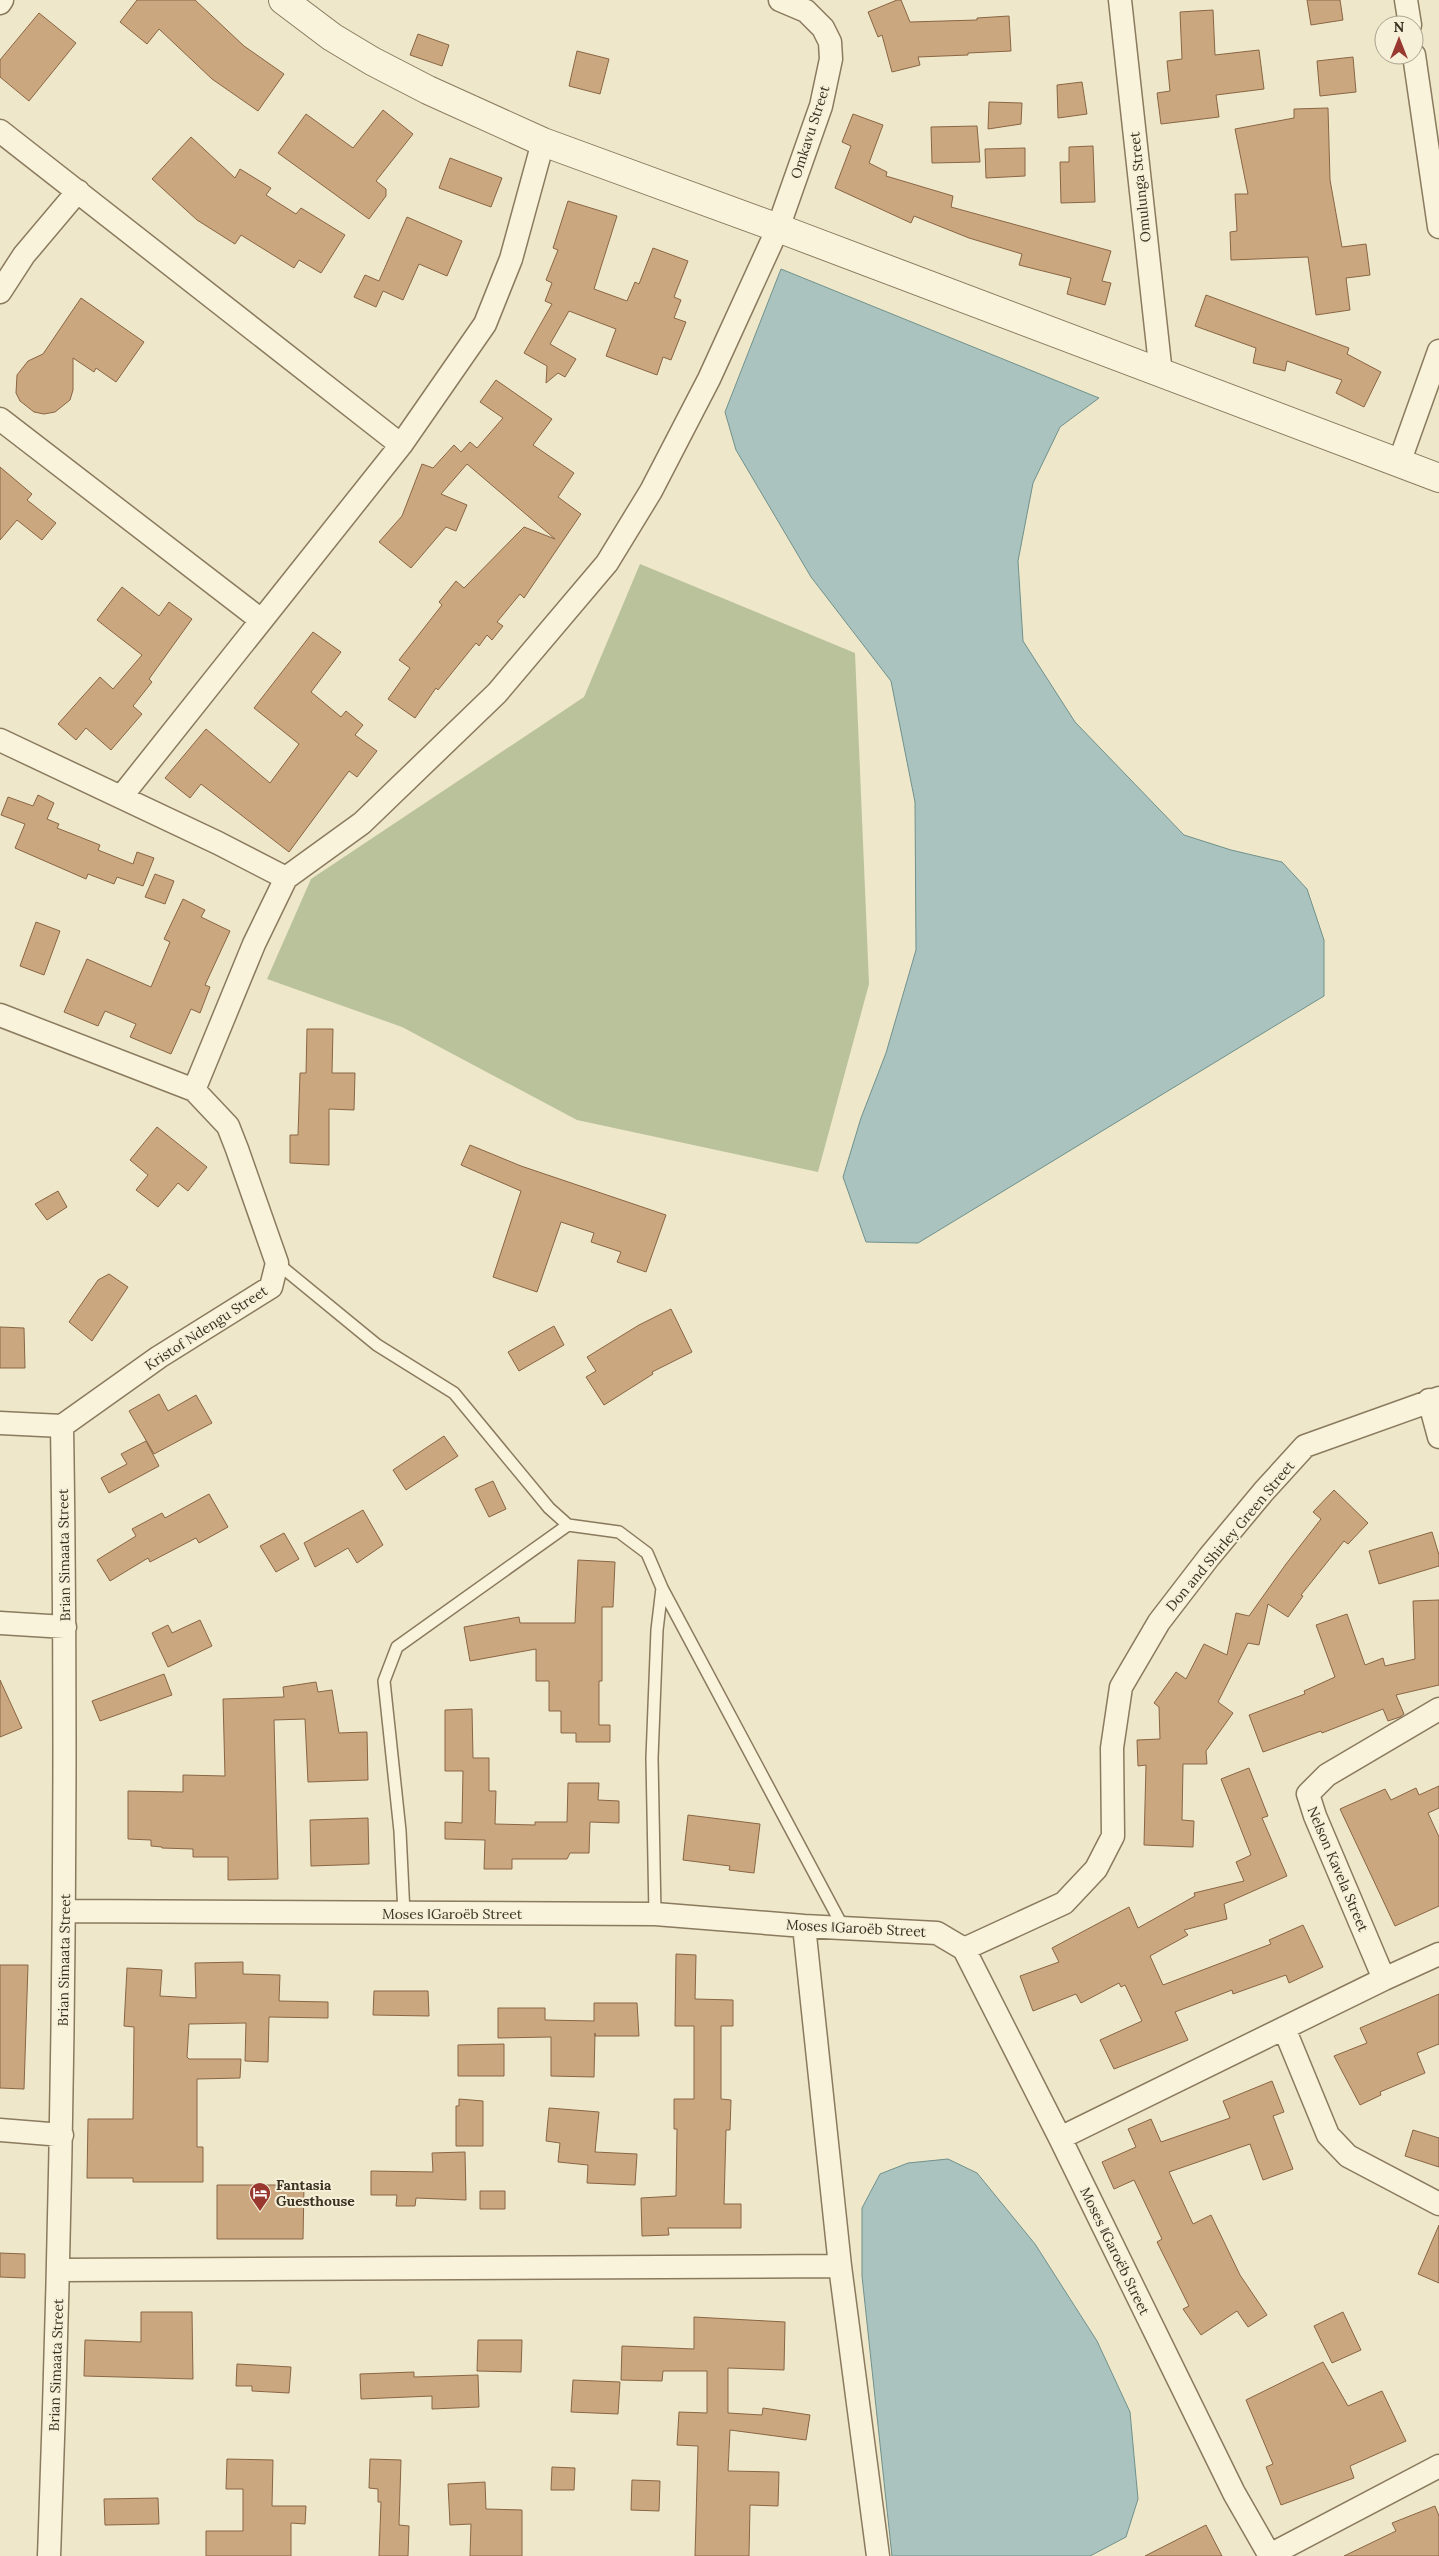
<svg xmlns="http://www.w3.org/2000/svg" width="1439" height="2556" font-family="Lora,serif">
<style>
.cemetery{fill:#bac29b}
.water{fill:#aac3be;stroke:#70918c}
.building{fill:#cba780;stroke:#896644}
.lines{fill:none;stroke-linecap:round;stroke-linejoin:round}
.service-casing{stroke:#8a7a5e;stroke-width:14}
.minor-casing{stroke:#8a7a5e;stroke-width:25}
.tertiary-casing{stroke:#8a7a5e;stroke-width:30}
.service{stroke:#f9f3dc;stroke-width:11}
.minor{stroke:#f9f3dc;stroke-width:22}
.tertiary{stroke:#f9f3dc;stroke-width:28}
.labels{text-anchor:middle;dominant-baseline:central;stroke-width:4;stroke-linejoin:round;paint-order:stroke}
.street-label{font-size:14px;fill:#3b3021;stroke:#f6f0d9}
.poi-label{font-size:14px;font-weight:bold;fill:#3b3021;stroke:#f6f0d9;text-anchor:start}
</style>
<rect width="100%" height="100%" fill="#eee7c9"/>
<path class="cemetery" d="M640,564L855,653L869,984L818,1172L577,1120L402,1027L267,979L311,879L584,697Z"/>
<path class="water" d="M781,269L1099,398L1060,427L1033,483L1018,561L1023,641L1075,722L1184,835L1231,850L1282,862L1307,889L1324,940V996L918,1243L866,1242L843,1177L861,1118L886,1053L916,950L915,802L891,681L811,577L736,450L725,412Z
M948,2159L977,2173L1035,2244L1097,2341L1130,2412L1138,2499L1126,2537L1090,2556H892L862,2276V2208L880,2174L908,2163Z"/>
<path class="building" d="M137,0H195L244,46L284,74L258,111L212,79L159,29L147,44L120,22Z
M897,0H901L910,22L977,20V18L1009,16L1011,51L968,53V55L918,57L920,65L892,72L882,35L878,37L868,12Z
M1307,0H1340L1343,20L1311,25Z
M1213,10L1215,55L1259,50L1264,89L1216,95L1219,117L1161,124L1157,93L1170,91L1167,61L1182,59L1180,12Z
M39,13L76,43L29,101L0,77V60Z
M418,34L449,45L442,66L410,55Z
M577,51L609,59L600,94L569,86Z
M1353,57L1356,92L1320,96L1317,61Z
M1082,82L1087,114L1058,118L1057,85Z
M989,102L1022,103L1021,124L988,129Z
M1328,108L1330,180L1342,247L1366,244L1370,275L1346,278L1350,310L1316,315L1308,257L1231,260L1230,232L1237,231L1235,194H1248L1235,129L1294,118V109Z
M383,110L413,134L376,181L386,189V196L369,219L278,153L306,114L353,148Z
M853,114L883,125L869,163L887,172L886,176L953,196L951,207L1111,251L1102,281L1111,283L1105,305L1067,294L1071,278L1019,265L1022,254L969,238L914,216L911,223L835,188L851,146L842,142Z
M977,126L980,162L932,163L931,127Z
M191,137L235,178L240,169L271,188L266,195L296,214L301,208L345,235L321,273L299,260L294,268L241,235L235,244L197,220L152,179Z
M1093,146L1095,202L1061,203L1060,162H1069V147Z
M1025,148V176L986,178L985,149Z
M450,158L502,178L491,207L439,188Z
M568,201L617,216L594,289L627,301L635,282L639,284L653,248L688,261L674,297L681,300L674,318L686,322L671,360L663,357L657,375L606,356L616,329L569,311L550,344L576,359L565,377L558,373L546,383L547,366L524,353L552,304L545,301L552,283L546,280L558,250L553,248Z
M407,217L462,241L447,276L419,264L403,300L383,291L376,307L354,297L365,275L379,281Z
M1206,295L1349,348L1347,354L1381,372L1364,407L1336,393L1342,380L1287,361L1285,371L1253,363L1256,348L1195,326Z
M81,298L144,342L116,382L96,368L94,372L73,358V390L70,400L55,412L44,414L34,412L20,401L16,393L17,375L28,361L43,354Z
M496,380L552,419L533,445L574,473L558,497L581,514L524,598L520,594L497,622L503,626L492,640L487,635L479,646L476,643L438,690L436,688L415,718L388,699L410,668L399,660L442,605L439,602L456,581L464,588L524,527L555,539L467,464L441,494L467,505L456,531L446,527L411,568L379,542L402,516L422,464L433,468L454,445L461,452L470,442L477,448L503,418L480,402Z
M0,467L32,494L27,500L56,523L42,540L17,520L0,540Z
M122,587L159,616L169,602L192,619L149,679L152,682L133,706L142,714L111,750L86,728L76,740L58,724L100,677L113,689L142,655L97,620Z
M313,632L341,652L311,692L341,717L346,711L363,725L355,735L377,751L357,777L349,771L289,852L201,784L190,798L165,778L206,729L270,783L299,744L254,708Z
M38,795L54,803L47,819L59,824L57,828L100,845L98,850L133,864L137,852L154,858L143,886L117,877L114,884L88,874L86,879L15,848L25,824L1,815L8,797L33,806Z
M155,874L174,881L165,904L145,897Z
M183,899L205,910L201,917L230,931L205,985L210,987L200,1013L191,1009L171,1054L130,1037L136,1024L105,1011L98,1026L64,1012L87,959L151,987L170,942L164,939Z
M36,922L60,931L44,975L20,966Z
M307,1029H333L332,1073H355L354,1110L329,1109V1165L290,1163V1135H298L300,1073H306Z
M157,1127L207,1167L188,1191L178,1183L158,1207L136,1190L148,1175L130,1160Z
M470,1145L521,1166L666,1215L646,1272L617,1262L621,1252L591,1242L594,1233L561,1222L537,1292L493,1277L521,1191L461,1165Z
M58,1191L67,1207L47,1220L35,1204Z
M109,1274L128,1287L92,1341L69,1322L98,1280Z
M671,1309L692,1352L652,1372L653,1374L604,1405L586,1377L596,1371L587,1357L639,1325Z
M554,1326L564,1345L519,1371L508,1352Z
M0,1327L24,1328L25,1368H0Z
M159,1394L168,1411L196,1395L212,1423L154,1454L129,1411Z
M444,1436L458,1456L406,1490L393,1470Z
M146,1441L159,1466L109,1493L101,1478L127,1464L121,1454Z
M493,1481L506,1509L489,1517L475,1489Z
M1334,1490L1368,1523L1348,1544L1344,1541L1301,1595L1303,1596L1288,1617L1268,1604L1259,1645L1248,1643L1218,1702L1233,1713L1206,1751L1207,1764H1183L1182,1820L1194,1821L1193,1847L1144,1845L1146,1765L1138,1766L1137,1740L1160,1739L1159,1707L1154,1703L1176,1672L1186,1679L1204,1644L1227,1655L1236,1613L1249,1616L1286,1564L1321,1519L1313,1512Z
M209,1494L228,1527L199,1543L196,1538L150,1562L148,1558L110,1581L97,1560L136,1536L132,1529L162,1513L165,1518Z
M363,1510L383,1545L357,1563L348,1548L315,1567L304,1543Z
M1432,1532L1439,1555V1566L1379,1584L1369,1551Z
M284,1533L299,1559L276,1572L260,1546Z
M578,1560L615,1562L613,1607H602V1681H599V1725H610V1742H576V1733H561V1711H549V1681H536V1649L470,1661L464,1627L519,1617L520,1623H575Z
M1439,1600V1685L1396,1695L1404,1714L1400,1717L1388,1721L1383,1709L1322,1733L1321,1731L1263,1752L1249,1715L1305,1694L1304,1691L1335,1677L1316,1625L1347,1614L1365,1665L1383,1658L1385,1666L1415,1659L1413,1601Z
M200,1620L212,1646L168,1667L152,1633L168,1625L172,1633Z
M164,1674L172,1695L100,1721L92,1701Z
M0,1680L22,1728L0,1737Z
M316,1682L318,1692L332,1690L339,1733L367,1732L368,1780L308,1782L305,1719L274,1720L278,1879L228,1880V1857H193V1849L162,1848V1847L151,1846V1840L128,1839V1791L183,1792V1775L225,1776L223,1699L284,1697L283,1687Z
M472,1709L473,1758H489V1791H496L495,1824L535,1825V1822H567L568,1783H599L598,1800L619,1801V1823L590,1822L589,1853H570L567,1859H512V1869H484L485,1840L445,1839V1822L462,1823L463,1771H445V1710Z
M1249,1768L1268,1816L1262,1818L1287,1876L1224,1904L1227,1919L1184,1930L1188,1935L1150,1956L1163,1985L1271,1944L1269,1940L1303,1925L1323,1967L1289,1983L1286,1975L1233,1994L1232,1990L1175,2012L1188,2040L1114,2069L1100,2040L1142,2021L1125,1985L1121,1987L1119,1983L1081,2003L1076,1994L1033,2011L1020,1976L1059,1962L1052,1948L1129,1907L1138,1928L1195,1896L1194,1893L1244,1881L1236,1862L1251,1855L1221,1779Z
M1439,1786V1808L1428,1813L1439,1837V1906L1395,1926L1340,1809L1385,1789L1391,1800L1416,1788L1419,1795Z
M688,1815L760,1824L754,1873L729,1870L730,1866L683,1860Z
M368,1818L369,1864L311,1866L310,1820Z
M676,1954L696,1955L695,1999L733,2000V2026H721V2099L731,2100L730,2130H726L724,2204H741V2228H668L669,2235L642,2236L641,2198L676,2196L677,2129H674V2099H694V2026H675Z
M243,1962V1974L280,1975L279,2001L328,2002V2018L269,2017L268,2062L245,2061L246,2023L189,2024L187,2057L189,2059H241L240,2078L197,2079V2147H203V2182H133V2178H87L88,2119H133L134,2027L124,2026L127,1968L162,1970L160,1996L196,1998L195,1963Z
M0,1965H28L24,2089L0,2088Z
M374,1991H428L429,2016L373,2015Z
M1439,1994V2044L1417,2053L1425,2073L1380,2092L1381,2095L1360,2105L1334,2056L1367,2043L1360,2028Z
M594,2003H637L639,2036H595V2033L594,2077L551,2076V2037L498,2038V2008H545V2020L594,2021Z
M504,2044V2076H458V2045Z
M1272,2081L1284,2112L1273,2116L1293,2169L1263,2180L1250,2144L1169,2172L1193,2224L1211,2215L1240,2275L1267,2315L1248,2327L1237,2311L1201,2335L1183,2309L1189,2306L1157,2242L1162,2239L1134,2180L1114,2189L1102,2162L1136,2147L1128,2129L1151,2119L1161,2142L1230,2118L1223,2101Z
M459,2099L483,2101V2146H456V2106H459Z
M549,2108L599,2112L595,2152L637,2154L635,2185L587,2183L588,2165L558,2162L560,2143L546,2141Z
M1413,2130L1439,2138V2167L1405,2156Z
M465,2152L466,2200L416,2198L415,2206H396L397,2195H371V2171L433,2172L432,2153Z
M217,2185H304L303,2239H217Z
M480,2191H505V2209H480Z
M1439,2225V2283L1418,2274Z
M0,2253L25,2254V2278L0,2277Z
M141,2312H192L193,2379L84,2376L85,2340L141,2342Z
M1343,2312L1361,2350L1332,2363L1314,2326Z
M694,2317L785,2322L784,2370L728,2368V2413L762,2415L763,2408L810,2415L806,2440L730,2430L728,2471L779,2472L778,2506L750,2505L749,2556H695L698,2446L677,2445L679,2412L707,2413V2371H663L662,2381L621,2380L622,2346L694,2349Z
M478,2340H522L521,2372L477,2371Z
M1323,2362L1348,2406L1382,2391L1406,2441L1350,2466L1354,2478L1281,2505L1266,2467L1273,2464L1246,2400Z
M237,2364L291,2367L289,2393L252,2391V2386H236Z
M414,2372V2377L478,2375L479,2407L432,2409V2396L361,2399L360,2374Z
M573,2380L620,2382L618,2414L571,2412Z
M227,2459L273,2460L272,2506H306L305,2524L291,2523V2556H206V2531H243V2489H226Z
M370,2459L401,2460L399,2525L409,2526L408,2556H379L381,2502H378V2489L369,2488Z
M552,2467L575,2468L574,2490H551Z
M632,2480L660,2481L659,2511L631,2510Z
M485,2482L486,2509L522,2510V2556H470L471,2524L450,2525L448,2484Z
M158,2498L159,2524L105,2525L104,2499Z
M1435,2506L1439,2516V2556H1344L1396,2531L1392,2523Z
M1206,2525L1222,2556H1145Z"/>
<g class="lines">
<g class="service-casing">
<path id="service" d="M277,1263L377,1345L454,1393L549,1508L568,1525L619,1532L647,1553L662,1588L657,1630L652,1758L655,1914
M662,1588L843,1927
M404,1914L400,1831L384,1681L397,1647L568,1525"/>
</g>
<g class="minor-casing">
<path id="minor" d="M1120,0L1161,374
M1406,0L1410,25
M0,3L2,0
M1414,55L1439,227
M0,131L401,445
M0,292L24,255L78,191
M0,419L261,620
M1399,463L1439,351
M0,740L218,843L286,878
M121,797L401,445L485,324L511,259L543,142
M0,1015L194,1090L228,1126L237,1149L277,1263L271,1287L159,1357L62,1426
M194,1090L254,944L286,878L362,823L497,693L607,563L651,491L709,379L778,228L821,106L831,59L830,42L823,28L806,11L780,0
M1429,1400L1439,1437
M0,1423L62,1426C68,1803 63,2179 49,2556
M0,1623L65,1627
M64,1911L655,1914L804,1926L937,1933L964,1949L1060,2138L1234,2493L1270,2556
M804,1926L840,2266L878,2556
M964,1949L1064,1903L1096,1869L1113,1836L1112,1748L1121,1687L1159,1622L1209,1557L1264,1491L1305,1446L1439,1398
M1384,1979L1315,1816L1308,1794L1327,1775L1439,1709
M1284,2028L1328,2135L1348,2156L1439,2204
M0,2130L62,2135
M1060,2138L1384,1979L1439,1954
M59,2270L840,2266
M1270,2555L1439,2466"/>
</g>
<g class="tertiary-casing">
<path id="tertiary" d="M283,0L332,37L372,61L428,90L543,142L778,228L1439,478"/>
</g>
<use href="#service" class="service"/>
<use href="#minor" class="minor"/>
<use href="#tertiary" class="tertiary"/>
</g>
<defs>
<g id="hotel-pin" transform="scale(1.125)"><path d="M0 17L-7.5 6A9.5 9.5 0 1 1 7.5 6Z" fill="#99382f" stroke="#f6f0d9"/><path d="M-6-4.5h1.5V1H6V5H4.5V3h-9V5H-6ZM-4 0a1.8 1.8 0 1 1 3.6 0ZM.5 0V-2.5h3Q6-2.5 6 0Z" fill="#fff"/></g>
</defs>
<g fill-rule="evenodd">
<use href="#hotel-pin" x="260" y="2193"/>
</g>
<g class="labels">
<g class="street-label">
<text transform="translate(810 132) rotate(-72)">Omkavu Street</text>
<text transform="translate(1140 187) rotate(-96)">Omulunga Street</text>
<text transform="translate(206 1328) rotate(-33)">Kristof Ndengu Street</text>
<text transform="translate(1230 1536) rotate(-50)">Don and Shirley Green Street</text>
<text transform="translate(64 1555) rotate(-91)">Brian Simaata Street</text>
<text transform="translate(1338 1869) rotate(67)">Nelson Kavela Street</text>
<text x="452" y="1914">Moses ǁGaroëb Street</text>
<text transform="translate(856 1928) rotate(3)">Moses ǁGaroëb Street</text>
<text transform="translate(64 1960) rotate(-89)">Brian Simaata Street</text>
<text transform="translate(1115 2251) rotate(64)">Moses ǁGaroëb Street</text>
<text transform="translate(56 2365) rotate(-88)">Brian Simaata Street</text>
</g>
<g class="poi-label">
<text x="276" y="2185">Fantasia<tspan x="276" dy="16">Guesthouse</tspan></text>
</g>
</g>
<g transform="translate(1399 40)"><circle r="24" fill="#f6f0d9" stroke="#aba38f"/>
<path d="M0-4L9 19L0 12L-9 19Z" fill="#99382f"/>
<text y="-8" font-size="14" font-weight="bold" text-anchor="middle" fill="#3b3021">N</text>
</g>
</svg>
